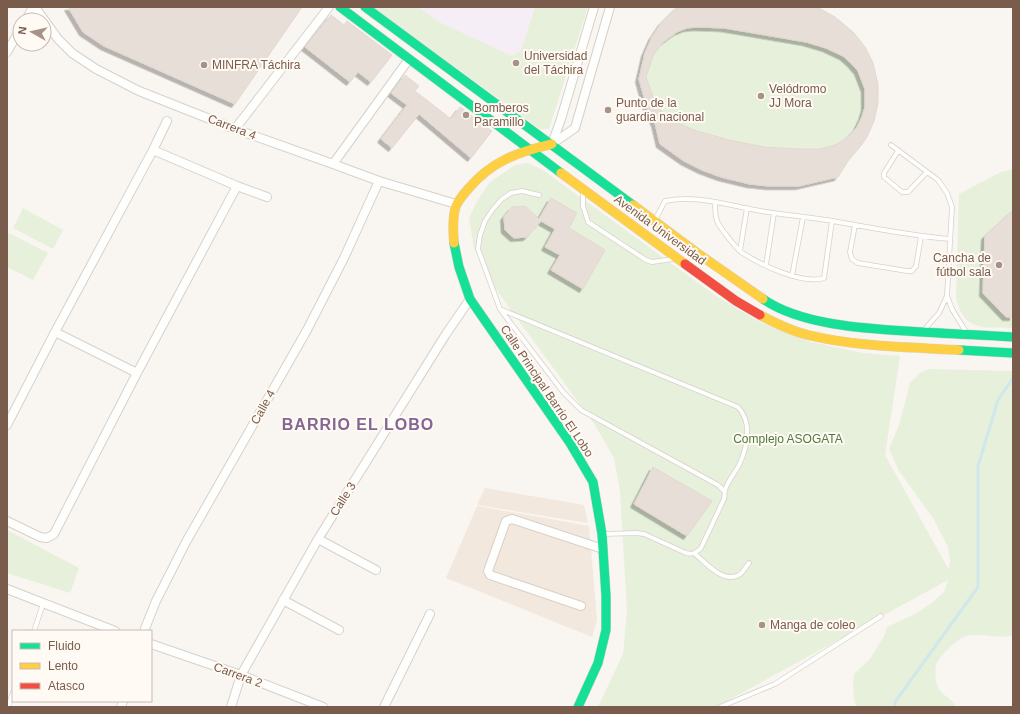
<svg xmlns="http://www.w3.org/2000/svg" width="1020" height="714" font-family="Helvetica,sans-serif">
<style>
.residential{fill:#f2e8de}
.education{fill:#f6eef6}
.green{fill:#e7f0db;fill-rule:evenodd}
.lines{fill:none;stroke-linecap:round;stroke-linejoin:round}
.stream{stroke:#d0e8ea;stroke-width:3}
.building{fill:#e6ded7;stroke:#e2d8d2;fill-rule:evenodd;filter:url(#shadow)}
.lane-casing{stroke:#d7d1cb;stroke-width:5.5}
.street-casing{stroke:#d7d1cb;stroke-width:10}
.fast-casing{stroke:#d9d2cb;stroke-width:10}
.slow-casing{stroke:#d9d2cb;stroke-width:10}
.jam-casing{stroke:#d9d2cb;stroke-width:10}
.lane{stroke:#fefefd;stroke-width:4}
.street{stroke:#fefefd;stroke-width:8}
.fast{stroke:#16e098;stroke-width:9}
.slow{stroke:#ffcf43;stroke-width:9}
.jam{stroke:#f24e42;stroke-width:9}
.poi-dot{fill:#a69286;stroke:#fffaf3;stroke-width:1.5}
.labels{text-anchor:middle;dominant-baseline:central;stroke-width:4;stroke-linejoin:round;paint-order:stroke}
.poi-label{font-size:12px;fill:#7a5c4d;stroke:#fffaf3;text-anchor:start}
.street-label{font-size:12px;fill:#7a5c4d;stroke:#fffaf3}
.park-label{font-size:12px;fill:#537a41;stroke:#fffaf3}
.district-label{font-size:16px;font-weight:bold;letter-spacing:1px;fill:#846695;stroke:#fffaf3}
</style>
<defs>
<filter id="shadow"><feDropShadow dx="-3.5" dy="3.5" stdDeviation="0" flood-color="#0004"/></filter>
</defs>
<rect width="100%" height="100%" fill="#f9f5f0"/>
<path class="residential" d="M485,488L584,505L588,523L477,505Z
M477,506L589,526L597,620L592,637L446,578Z"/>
<path class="education" d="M395,7H587L550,119Z"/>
<path class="green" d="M373,7H418L441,23L512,56L521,51L535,7H588L549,129H540Z
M677,7L835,17C844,24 853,31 860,40C882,68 884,107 866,138C862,146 854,152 849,159C845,165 841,171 838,177C775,196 712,184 660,144L655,123L645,102L642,89L644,58L654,33L662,22Z
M528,163L543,170L716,296L758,321L811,342L863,353L900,356L885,455L949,570L950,559L948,547L933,518L899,471L889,449L899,425L910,383L920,373L929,369L1013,371V635C999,639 984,634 970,635C959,636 940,655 936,665C935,671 935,678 937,684C939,695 952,697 956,707H856L854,697L853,685L854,674L870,659L884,636L887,627L917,613L933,602L944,592L948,580L716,707H598L623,654L627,612L620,491L614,458L595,425L492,284L474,248L469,218L477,201L490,182L515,165ZM551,198L577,213L569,228L605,250L583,289L552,270L560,255L545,246L555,229L539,219ZM525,206L534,215L535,227L527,237L514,238L505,230L504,217L512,207ZM653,467L712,501L687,536L634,504Z
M1010,170H1013V328C984,327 963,332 956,297L959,194L1001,172Z
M23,208L63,230L53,249L13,228Z
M9,233L48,253L33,280L7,267V237Z
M7,530L79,568L70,593L7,573Z"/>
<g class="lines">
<path class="stream" d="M895,707V702L978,587V466L998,400L1013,378"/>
</g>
<path class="building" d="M68,7H302L235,104L104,46L83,32Z
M677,7H817L835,17L854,33L865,47L873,63L878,85V103L874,121L867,137L859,148L850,158L838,177L799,186H769L750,184L721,177L702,170L684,161L660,144L655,123L647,107L639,79L645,53L652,37L662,22ZM697,27L724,28L806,42L826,48L843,56L851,63L858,71L865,89V107L862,117L857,127L848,137L835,145L820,149H799L764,147L729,140L694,130L673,121L665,115L656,105L646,77L653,56L662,43L677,32L687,28Z
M331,15L344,25L347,21L392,55L371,82L358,72L350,82L305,47Z
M405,75L419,86L415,91L451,119L460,107L492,131L471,158L419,114L392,148L381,139L407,105L391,93Z
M551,198L577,213L569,228L605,250L583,289L551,270L560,255L545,247L555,229L541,221L527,237L514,238L505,230L504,217L512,207L525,206L539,219Z
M1013,210V317H1006L983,293L985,236Z
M653,467L712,501L687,536L634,504Z"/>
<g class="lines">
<g class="lane-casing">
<path id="lane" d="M891,145L938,180L947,193L952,207L947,296L939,313L924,330
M898,151L884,173V177L902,192H908L927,172
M583,191V206L588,222L646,260L652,262L673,259
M539,195L522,191L511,193L502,199L493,209L485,221L480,235L478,249L500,309L563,392L581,410L718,485L724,491
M715,202C715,208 715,218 718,223C721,229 736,248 741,252C759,264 802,285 824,278L832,221
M655,220L665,201C697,194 730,206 761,211C785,215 809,217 833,221C872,228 911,236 950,239
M855,225L850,252L852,259L858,263L907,271H912L916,266L921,237
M740,251L747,208
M766,265L774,213
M792,276L803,217
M947,296L952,309L966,332
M500,309L738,407C752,422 748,445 740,463C736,472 728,480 725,490C724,493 725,496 724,499L701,548C696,553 692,555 686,553L644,534L636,533L604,534
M694,553C705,562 723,584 739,575C743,573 746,566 749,563
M34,631L43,604
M8,707L13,692
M720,707L775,684L881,616"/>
</g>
<g class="street-casing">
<path id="street" d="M35,7L58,39L72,53L96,69L139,91L235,129L333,164L379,181L456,204
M26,20L33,7
M7,52L20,30
M235,129L329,7
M552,144L575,128L610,7
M552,144L561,119L594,7
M153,150L237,186L267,197
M333,164L409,59
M55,332L137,373
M7,425L55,332L153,150L167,121
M7,521L40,537L47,538L54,534L137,373L237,186
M318,539L376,570
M7,589L115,631
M283,600L339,630
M581,606L490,575L488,571L506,521L512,519L603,549
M144,631L156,601L186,542L307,330L344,258L379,181
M151,644L241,675L323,707
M121,707L123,701
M231,707L241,675L318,539L446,334L470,299
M384,707L430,614"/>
</g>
<g class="fast-casing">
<path id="fast" d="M340,7L561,173
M365,7L633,205
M454,243L459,267L470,299L570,443L593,482L602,534L606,596V630L598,663L578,707
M763,299C803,327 875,329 922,332C952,334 983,335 1013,337
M959,350L1013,353"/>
</g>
<g class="slow-casing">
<path id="slow" d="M561,173L685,264
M633,205L700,255L763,299
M454,243C453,231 452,217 456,206C459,199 464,194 469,188C492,161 518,152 552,144
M760,315C775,323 791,331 808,335C857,347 909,347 959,350"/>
</g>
<g class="jam-casing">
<path id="jam" d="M685,264L736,301L760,315"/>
</g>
<use href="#lane" class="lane"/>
<use href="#street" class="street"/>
<use href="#fast" class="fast"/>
<use href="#slow" class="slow"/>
<use href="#jam" class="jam"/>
</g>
<g class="poi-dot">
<circle cx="516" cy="63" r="4"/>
<circle cx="204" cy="65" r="4"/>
<circle cx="761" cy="96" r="4"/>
<circle cx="608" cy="110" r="4"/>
<circle cx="466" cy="115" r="4"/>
<circle cx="999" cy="265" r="4"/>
<circle cx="762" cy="625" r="4"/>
</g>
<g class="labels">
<g class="poi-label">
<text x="524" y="56">Universidad<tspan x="524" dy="14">del Táchira</tspan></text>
<text x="212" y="65">MINFRA Táchira</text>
<text x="769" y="89">Velódromo<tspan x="769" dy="14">JJ Mora</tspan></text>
<text x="616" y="103">Punto de la<tspan x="616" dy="14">guardia nacional</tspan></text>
<text x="474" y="108">Bomberos<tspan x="474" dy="14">Paramillo</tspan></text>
<text x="991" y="258" text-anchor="end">Cancha de<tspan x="991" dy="14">fútbol sala</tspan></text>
<text x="770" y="625">Manga de coleo</text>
</g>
<g class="street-label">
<text transform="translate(232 127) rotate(21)">Carrera 4</text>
<text transform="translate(660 230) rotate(36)">Avenida Universidad</text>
<text transform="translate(547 391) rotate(56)">Calle Principal Barrio El Lobo</text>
<text transform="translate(263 407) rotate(-61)">Calle 4</text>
<text transform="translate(343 499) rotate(-58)">Calle 3</text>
<text transform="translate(238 675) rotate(20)">Carrera 2</text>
</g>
<g class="park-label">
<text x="788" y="439">Complejo ASOGATA</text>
</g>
<g class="district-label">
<text x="358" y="424">BARRIO EL LOBO</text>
</g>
</g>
<rect width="1020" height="714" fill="none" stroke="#7a5c4d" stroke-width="16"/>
<rect x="12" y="630" width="140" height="72" fill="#fffaf3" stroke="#cabbb1"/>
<rect x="20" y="643" width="20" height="6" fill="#16e098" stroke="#cabbb1"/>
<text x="48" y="650" font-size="12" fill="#7a5c4d">Fluido</text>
<rect x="20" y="663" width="20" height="6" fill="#ffcf43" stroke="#cabbb1"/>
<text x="48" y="670" font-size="12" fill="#7a5c4d">Lento</text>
<rect x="20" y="683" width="20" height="6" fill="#f24e42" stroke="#cabbb1"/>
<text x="48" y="690" font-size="12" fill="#7a5c4d">Atasco</text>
<g transform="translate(32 32) rotate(278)"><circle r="19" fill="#fffaf3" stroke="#cabbb1"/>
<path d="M0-3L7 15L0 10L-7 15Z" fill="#a69286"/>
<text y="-6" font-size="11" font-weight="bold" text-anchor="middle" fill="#7a5c4d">N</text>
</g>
</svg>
